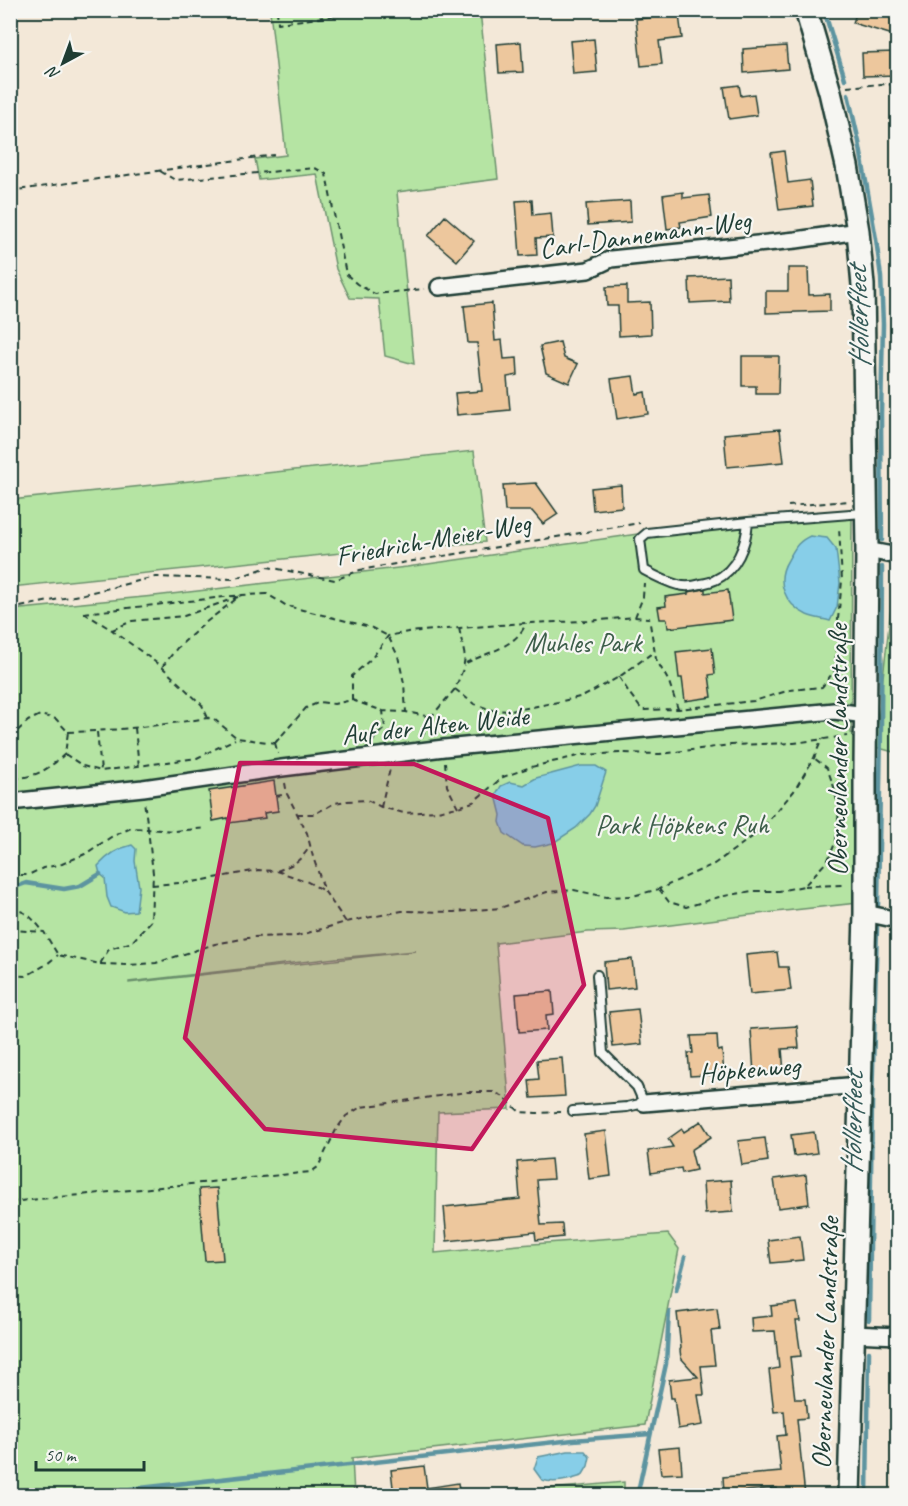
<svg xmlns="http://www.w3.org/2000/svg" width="908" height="1506" font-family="Caveat,sans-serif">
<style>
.green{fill:#b5e4a3;stroke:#6a906c;stroke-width:1.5;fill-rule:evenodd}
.water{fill:#87cee8;stroke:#5d94a0;stroke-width:1.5}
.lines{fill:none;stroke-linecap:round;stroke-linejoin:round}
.stream{stroke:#5d94a0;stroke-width:4.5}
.building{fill:#edc79d;stroke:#1f3d34;stroke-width:1.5}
.lane-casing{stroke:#1f3d34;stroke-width:12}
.street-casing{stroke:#1f3d34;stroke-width:20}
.secondary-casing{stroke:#1f3d34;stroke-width:26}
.path{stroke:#1f3d34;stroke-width:2;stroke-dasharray:6 4.5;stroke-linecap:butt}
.lane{stroke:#f6f6f2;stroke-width:8}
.street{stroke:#f6f6f2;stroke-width:15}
.secondary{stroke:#f6f6f2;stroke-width:21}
.marked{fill:#c2185b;fill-opacity:0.2;stroke:#c2185b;stroke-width:4.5;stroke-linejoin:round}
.labels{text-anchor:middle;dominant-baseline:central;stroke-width:4.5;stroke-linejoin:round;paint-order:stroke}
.street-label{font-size:28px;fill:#1f3d34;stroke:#f6f6f2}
.park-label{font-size:28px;fill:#3d5e4a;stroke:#f6f6f2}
.water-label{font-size:30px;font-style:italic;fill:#345a58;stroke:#f6f6f2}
</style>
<rect width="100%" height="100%" fill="#f3e8d8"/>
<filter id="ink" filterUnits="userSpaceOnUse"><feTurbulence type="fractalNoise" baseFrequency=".0167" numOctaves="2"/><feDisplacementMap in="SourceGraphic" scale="12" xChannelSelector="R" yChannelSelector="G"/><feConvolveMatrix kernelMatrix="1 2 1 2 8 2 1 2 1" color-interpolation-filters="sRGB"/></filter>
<g filter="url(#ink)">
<path class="green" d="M270,11H480L498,179L397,192L414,364L385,356L379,299L350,298L336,269L317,174L259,180L255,159L286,155Z
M474,451L485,542L351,552L11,587V500Z
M852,511L851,733L858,734L857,903L749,915L624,931L588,932L496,943L510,1109L438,1112L435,1253L519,1245L668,1234L679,1249L645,1425L352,1458L354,1495H11L10,996L19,995H10L11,610L154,596L407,567L708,524ZM416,951L129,983V982L336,958Z
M894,582L898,583L897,753L875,747Z
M624,1482V1495L530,1496L529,1491Z"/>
<path class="water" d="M810,536L827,538L836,549L840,583L837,607L830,621C823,619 814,618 807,615C784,604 775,581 788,560C795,548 797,542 810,536Z
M581,766H596L606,772L595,806L590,814L576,828L553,843L535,847L523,846L504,833L500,822L501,815L496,795L501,786L510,782L524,785L536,778Z
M132,845L136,849L135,861L139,887L136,911L125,912L111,907L107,897L105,878L100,874L98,866C108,855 118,848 132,845Z
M568,1451H585L590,1457L588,1466L582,1476C569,1480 555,1484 542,1480L534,1469L538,1457Z"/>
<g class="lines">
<path class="stream" d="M824,10L845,79
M848,94L859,142L876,239L881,277L883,324L881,414L882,540
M10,889L26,883L64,889L80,886L100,874
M878,905L881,728L882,567
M676,1291L685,1257
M869,1320L872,1104L877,927
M68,1496L573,1440L650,1434
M637,1496L666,1364L669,1312
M867,1496L869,1352"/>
</g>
<path class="building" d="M857,10H889L897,13V19L893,35L853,23Z
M679,15L682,38L659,41L662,64L641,66L636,19Z
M594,39L597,72L573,74L570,41Z
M521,42L523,72L499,73L497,44Z
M786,46L788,69L744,73L743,49Z
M895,52L896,75L863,76L862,53Z
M739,85L741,96L754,94L757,115L729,119L724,87Z
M784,151L788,183L810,180L813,206L779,210L771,153Z
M683,192V198L709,195L712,217L680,222L681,227L667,229L663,195Z
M532,200L533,215L551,213L553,237L536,238L537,255L520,256L516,201Z
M630,201L631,222L588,225L586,204Z
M445,216L474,241L457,261L428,236Z
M788,268H808L809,295L830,294V311L766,313V291H788Z
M728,276L729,301L690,303L689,278Z
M627,286V303L650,302L651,334L619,336L618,306H607L606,287Z
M492,303L495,341L502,340L504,359L517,358L518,375L507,377L510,410L457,415L455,393L482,391L477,343H468L464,306Z
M560,342L564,358L578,364L569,383L546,373L540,346Z
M742,356H779L778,394H756V386H742Z
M633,376L636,394L645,392L648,414L617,419L611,379Z
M780,429L784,462L727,467L724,434Z
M536,483L558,514L543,524L532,511H505L503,485Z
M621,485L622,507L593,510L591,488Z
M705,589V593L728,590L732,620L668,628L667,619H660L658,607L666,606L665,597L688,594V592Z
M712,648L715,674L709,675L712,697L685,701L682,678H679L676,652Z
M274,781L278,811L264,813L265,818L229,823L228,818L213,821L209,791Z
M777,952L779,967H788L791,990L750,994L746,955Z
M632,959L635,987L606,990L604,962Z
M552,991L554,1014L546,1015L547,1030L519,1032L516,994Z
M638,1009L642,1044L613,1047L609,1012Z
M797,1026L799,1048L782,1049L784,1072L754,1074L751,1029Z
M717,1035L718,1051L722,1050L724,1074L690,1076L688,1053H693L691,1036Z
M562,1058L565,1096L531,1098L529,1080L539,1079L537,1060Z
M701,1121L711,1137L691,1150L696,1170L682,1173L681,1168L651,1173L648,1151L673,1147L668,1139L682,1129L684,1132Z
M606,1131L611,1176L589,1179L584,1134Z
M814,1132L817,1153L794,1156L791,1135Z
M765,1138L768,1161L742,1165L738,1141Z
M551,1159L553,1179L537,1180L541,1225L562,1224L563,1237L536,1240L535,1232L447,1241L444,1207L520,1199L517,1162Z
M806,1175L809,1204L778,1208L774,1179Z
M731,1180L733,1212L705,1214L703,1182Z
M217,1188L223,1260L205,1261L199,1189Z
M800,1236L803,1260L771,1263L768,1240Z
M797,1303L800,1321H796L801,1356L790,1357L795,1399H805L807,1418L797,1419L805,1496H778L777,1488L724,1493L723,1477L781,1472L777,1436L786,1435L784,1411L774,1412L769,1370L779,1368L775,1331L752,1332L751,1318L772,1316L771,1306Z
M717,1308L720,1330L711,1331L715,1365L701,1366L704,1395H698L703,1425L678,1429L674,1398H671L669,1380L698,1377L681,1358L680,1350L681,1348L677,1313Z
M680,1447L682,1473L661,1474L658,1449Z
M424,1466L427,1488L458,1483L460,1496H394L391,1470Z"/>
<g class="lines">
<g class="lane-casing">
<path id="lane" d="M748,522C746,545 737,570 715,580C711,582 706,583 701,584C694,586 685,587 678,585C666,582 655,576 644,570L640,539L647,533L748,522L863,513
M573,1111L627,1107L644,1103L637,1087L603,1053L597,975"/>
</g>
<g class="street-casing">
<path id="street" d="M439,287L588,270L611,259L796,240L858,231
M867,550L898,556
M10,802L143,788L282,768L444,748L834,711L866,715
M865,913L898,920
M644,1103L859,1085
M853,1334L898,1336"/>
</g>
<g class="secondary-casing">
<path id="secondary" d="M806,10L830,92L847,166L858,231L863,285L867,550L865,769V913L849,1496"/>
</g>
<path class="path" d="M277,10L278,23L382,10
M847,87L881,84L898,85
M160,171L175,180L315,168L326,174L346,274L357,284L375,294L424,289
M10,191L274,155
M788,506L848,501
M10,609L84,594L155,577L233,579L268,567L335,580L360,570L640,523
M84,613L242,595L267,594L287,606L370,627L388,636L398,656L404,683L406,712L431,717
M84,613L112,630L162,667L202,705L208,718
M635,617L643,597L644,583
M112,630L132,621L184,616L238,597
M466,663C486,653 517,647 526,623
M162,667L177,648L205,623L240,596
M619,677L630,694L642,710L678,709L754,701L790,690L822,687L835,670L838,619L842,581L839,527
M455,689L474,704L492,710L511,711L558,702L584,696L619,677L655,651
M352,700V676L372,658L388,636L408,632L526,623L588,621L635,617L649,618L656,659L669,682L678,709
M135,728L139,767
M68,732C115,731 161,725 208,718L214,719L237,738L275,743
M97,732L101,771
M422,737L431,717L455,689L463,669L465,657L459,628
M10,738L28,721L40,715L56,719L68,732L65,754C46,771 36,777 10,779
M373,742L375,737L385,728L383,711
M275,743L278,754
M275,743L306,708L320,702L334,704L352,700L383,711L406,712
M65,754L83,766L101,771L197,758L235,739
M445,762L447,786L458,807
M896,775L898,774
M285,783L287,794L307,833L313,857L325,892L346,922
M276,796L287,794
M381,807L390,769
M297,814H314L335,803L347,801L367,800L381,807L404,813L437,811L458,807L473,802L503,777L531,767L582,755L621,753L660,754L731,745L794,743L847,736
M277,871C294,864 300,862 310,846
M10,875H28L43,868L62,864L85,854L111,837L131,828L148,829L144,801
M152,885L193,882L258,870L277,871L306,881L324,891
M804,886L846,885
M659,889L669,902L686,907L719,897L752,891H779L804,886L828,860L836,841L839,810L834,787L827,768L814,758
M10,910C26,908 34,921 44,932
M10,930L44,932L58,955L100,964L109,949L132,942L151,921L153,873L148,829L175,831L207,828
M100,964L129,965L156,963L215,944L253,937L297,936L346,922L402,911L454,912L500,908L547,892L574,890L606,897L633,896L659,889L714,864L759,832L794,791L814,758L822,739
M10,975L26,976L47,964L58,955
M10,1202L311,1172L318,1167L336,1130L346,1116L361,1107L467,1092H493L502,1096L520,1112L536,1113L563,1112"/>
<use href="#lane" class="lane"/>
<use href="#street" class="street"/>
<use href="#secondary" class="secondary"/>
</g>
</g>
<path class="marked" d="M240,763L414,764L548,818L584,985L472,1149L265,1129L185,1038Z"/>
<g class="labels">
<g class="street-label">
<text transform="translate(645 234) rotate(-8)">Carl-Dannemann-Weg</text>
<text transform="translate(433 539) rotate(-10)">Friedrich-Meier-Weg</text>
<text transform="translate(435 725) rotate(-6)">Auf der Alten Weide</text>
<text transform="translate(837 750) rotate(-90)">Oberneulander Landstraße</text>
<text transform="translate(749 1069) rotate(-5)">Höpkenweg</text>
<text transform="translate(825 1343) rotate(-88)">Oberneulander Landstraße</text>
</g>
<g class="park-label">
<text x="583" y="642">Muhles Park</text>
<text x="682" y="824">Park Höpkens Ruh</text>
</g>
<g class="water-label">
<text transform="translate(858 317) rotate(-92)">Hollerfleet</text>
<text transform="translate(852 1123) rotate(-89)">Hollerfleet</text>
</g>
</g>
<rect width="908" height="1506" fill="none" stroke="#f6f6f2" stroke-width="36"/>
<rect x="18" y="18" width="872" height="1470" fill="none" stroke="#1f3d34" stroke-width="2" filter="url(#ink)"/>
<g transform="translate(63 63) rotate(221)" stroke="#f6f6f2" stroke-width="4.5" paint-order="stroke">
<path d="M0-4.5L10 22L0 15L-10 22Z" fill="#1f3d34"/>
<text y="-9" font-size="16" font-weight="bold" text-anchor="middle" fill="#1f3d34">N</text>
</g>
<path d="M36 1461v9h108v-9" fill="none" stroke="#1f3d34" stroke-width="3"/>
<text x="45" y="1461" font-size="18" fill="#1f3d34" stroke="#f6f6f2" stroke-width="4.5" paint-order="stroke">50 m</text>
</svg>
